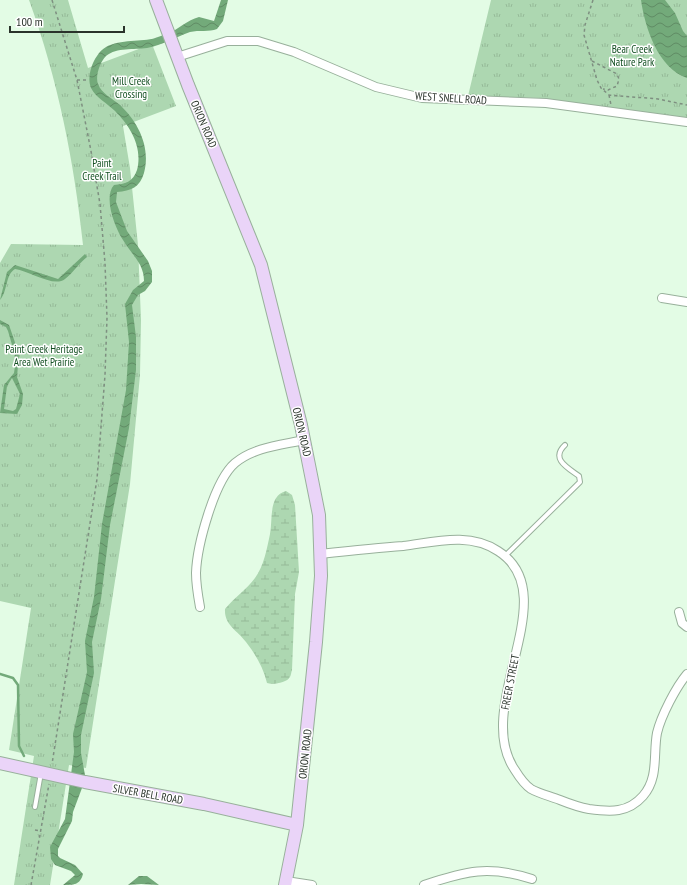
<svg xmlns="http://www.w3.org/2000/svg" width="687" height="885" font-family="'PT Sans Narrow',sans-serif">
<style>
.wetland{fill:url(#wetland-marsh)}
.park{fill:url(#park-tufts)}
.water{fill:url(#water-waves);fill-rule:evenodd}
.lines{fill:none;stroke-linecap:round;stroke-linejoin:round}
.stream{stroke:#73aa7a;stroke-width:2.5}
.lane-casing{stroke:#98b09b;stroke-width:6}
.street-casing{stroke:#98b09b;stroke-width:10}
.secondary-casing{stroke:#98b09b;stroke-width:14}
.path{stroke:#7e8f80;stroke-width:1.5;stroke-dasharray:3 3;stroke-linecap:butt}
.lane{stroke:#fff;stroke-width:4}
.street{stroke:#fff;stroke-width:8}
.secondary{stroke:#ead4f8;stroke-width:12}
.labels{text-anchor:middle;dominant-baseline:central;stroke-width:3;stroke-linejoin:round;paint-order:stroke}
.park-label{font-size:11px;fill:#124f21;stroke:#fff}
.street-label{font-size:11px;fill:#2a332b;stroke:#fff}
</style>
<defs>
<pattern id="wetland-marsh" width="20" height="14" patternUnits="userSpaceOnUse"><rect width="20" height="14" fill="#add7b1"/><path d="M1 5h8M5 5V1M11 12h8M15 12V8" fill="none" stroke="#95b998"/></pattern>
<pattern id="park-tufts" width="24" height="20" patternUnits="userSpaceOnUse"><rect width="24" height="20" fill="#add7b1"/><path d="M3 7l-1-3M5 7V3M7 7l1-3M15 17l-1-3M17 17v-4M19 17l1-3" fill="none" stroke="#95b998"/></pattern>
<pattern id="water-waves" width="16" height="10" patternUnits="userSpaceOnUse"><rect width="16" height="10" fill="#73aa7a"/><path d="M0 5q4-4 8 0t8 0" fill="none" stroke="#5f8b64"/></pattern>
</defs>
<rect width="100%" height="100%" fill="#e3fce5"/>
<path class="wetland" d="M286,491L292,495L295,505L299,572L295,594L292,670C291,673 291,675 290,677C287,683 272,685 267,683C263,667 256,655 246,642C237,630 224,625 225,609C234,598 247,589 255,578C264,566 267,548 270,534C273,519 268,496 286,491Z"/>
<path class="park" d="M29,0H68L88,68L152,44L176,106L123,126L130,168L138,245L141,320L140,375L130,484L86,768L69,765L50,885H14L34,756L9,750L31,608L0,601V263L11,244L83,245C74,161 58,80 29,0Z
M491,0H687V118L540,98L468,96Z"/>
<path class="water" d="M221,0H228L223,21L217,29C209,32 199,30 190,32C176,37 162,45 147,48C134,50 117,47 106,56C100,62 95,76 98,84C101,93 113,99 120,105C138,122 151,147 144,173C140,187 131,191 117,192L116,202L127,231L148,261L152,271V282L145,291L138,295L132,305L136,337V370L129,428L110,525L101,599L92,642L94,673L81,735V753L85,775L82,788L73,812L72,821L58,849V856L60,858L75,865L83,874C80,885 74,885 63,885L75,875L71,871L55,865L51,859L50,847L65,819L74,752L73,734L87,672L85,641L94,597L102,524L126,390L129,342L125,304L133,290L144,281C144,263 131,254 123,240C115,228 103,197 114,185C125,184 133,182 137,170C143,147 130,126 115,111C107,103 96,98 91,88C87,79 91,64 97,56C107,40 127,42 144,40C152,40 160,36 167,34C179,29 187,20 199,17L214,21Z
M641,0H665L675,13L683,31L687,36V78C658,68 645,28 641,0Z
M85,254L87,257C79,263 73,273 65,279C54,288 30,271 15,269C5,275 8,291 0,300L7,272L15,265L58,279Z
M0,320L9,325L19,354L17,377L23,394L22,405L17,414L0,413L4,385L14,373L15,366V355L8,331L6,327L0,324ZM12,378L20,394L16,409L13,411L4,409L7,386Z
M139,876H147L159,885L141,884L128,885Z"/>
<g class="lines">
<path class="stream" d="M0,674L13,678L18,685L19,746L24,756"/>
<g class="lane-casing">
<path id="lane" d="M505,556L580,482L579,476C568,468 550,459 565,445
M35,807L41,773"/>
</g>
<g class="street-casing">
<path id="street" d="M177,57L227,41H258L294,52L376,87L422,98L546,103L687,122
M662,298L687,302
M320,554C348,551 376,548 403,546C435,542 469,532 498,551C566,594 474,703 513,767C518,775 523,784 531,789C540,794 550,796 560,800C570,804 578,807 589,809C611,812 628,813 643,796C659,778 653,754 657,733C661,716 676,687 687,674
M200,607C198,596 196,585 196,573C197,546 214,481 235,463C254,447 282,445 304,440
M679,612L682,623L687,627
M286,881L312,885
M424,885C466,871 489,865 532,879"/>
</g>
<g class="secondary-casing">
<path id="secondary" d="M156,0L188,85L261,265L301,425L319,515L321,576L316,642L297,825L285,885
M0,763L85,782L204,804L297,825"/>
</g>
<path class="path" d="M52,0L77,80L91,151L100,204L105,263L107,318L105,375L97,479L52,764
M593,0L585,25L584,35L597,80L601,88L609,95L658,99L687,105
M592,61L617,74L619,79L617,86L608,90L603,89
M77,80H88
M609,95L611,105
M35,830L40,831
M31,885L49,784"/>
<use href="#lane" class="lane"/>
<use href="#street" class="street"/>
<use href="#secondary" class="secondary"/>
</g>
<g class="labels">
<g class="park-label">
<text x="632" y="49">Bear Creek<tspan x="632" dy="13">Nature Park</tspan></text>
<text x="131" y="81">Mill Creek<tspan x="131" dy="13">Crossing</tspan></text>
<text x="102" y="163">Paint<tspan x="102" dy="13">Creek Trail</tspan></text>
<text x="44" y="349">Paint Creek Heritage<tspan x="44" dy="13">Area Wet Prairie</tspan></text>
</g>
<g class="street-label">
<text transform="translate(451 98) rotate(4)">WEST SNELL ROAD</text>
<text transform="translate(204 124) rotate(67)">ORION ROAD</text>
<text transform="translate(302 432) rotate(77)">ORION ROAD</text>
<text transform="translate(510 682) rotate(-79)">FREER STREET</text>
<text transform="translate(305 754) rotate(-84)">ORION ROAD</text>
<text transform="translate(148 794) rotate(10)">SILVER BELL ROAD</text>
</g>
</g>
<path d="M10 26v6h114v-6" fill="none" stroke="#2a332b" stroke-width="2"/>
<text x="16" y="26" font-size="12" fill="#2a332b" stroke="#ffffff" stroke-width="3" paint-order="stroke">100 m</text>
</svg>
